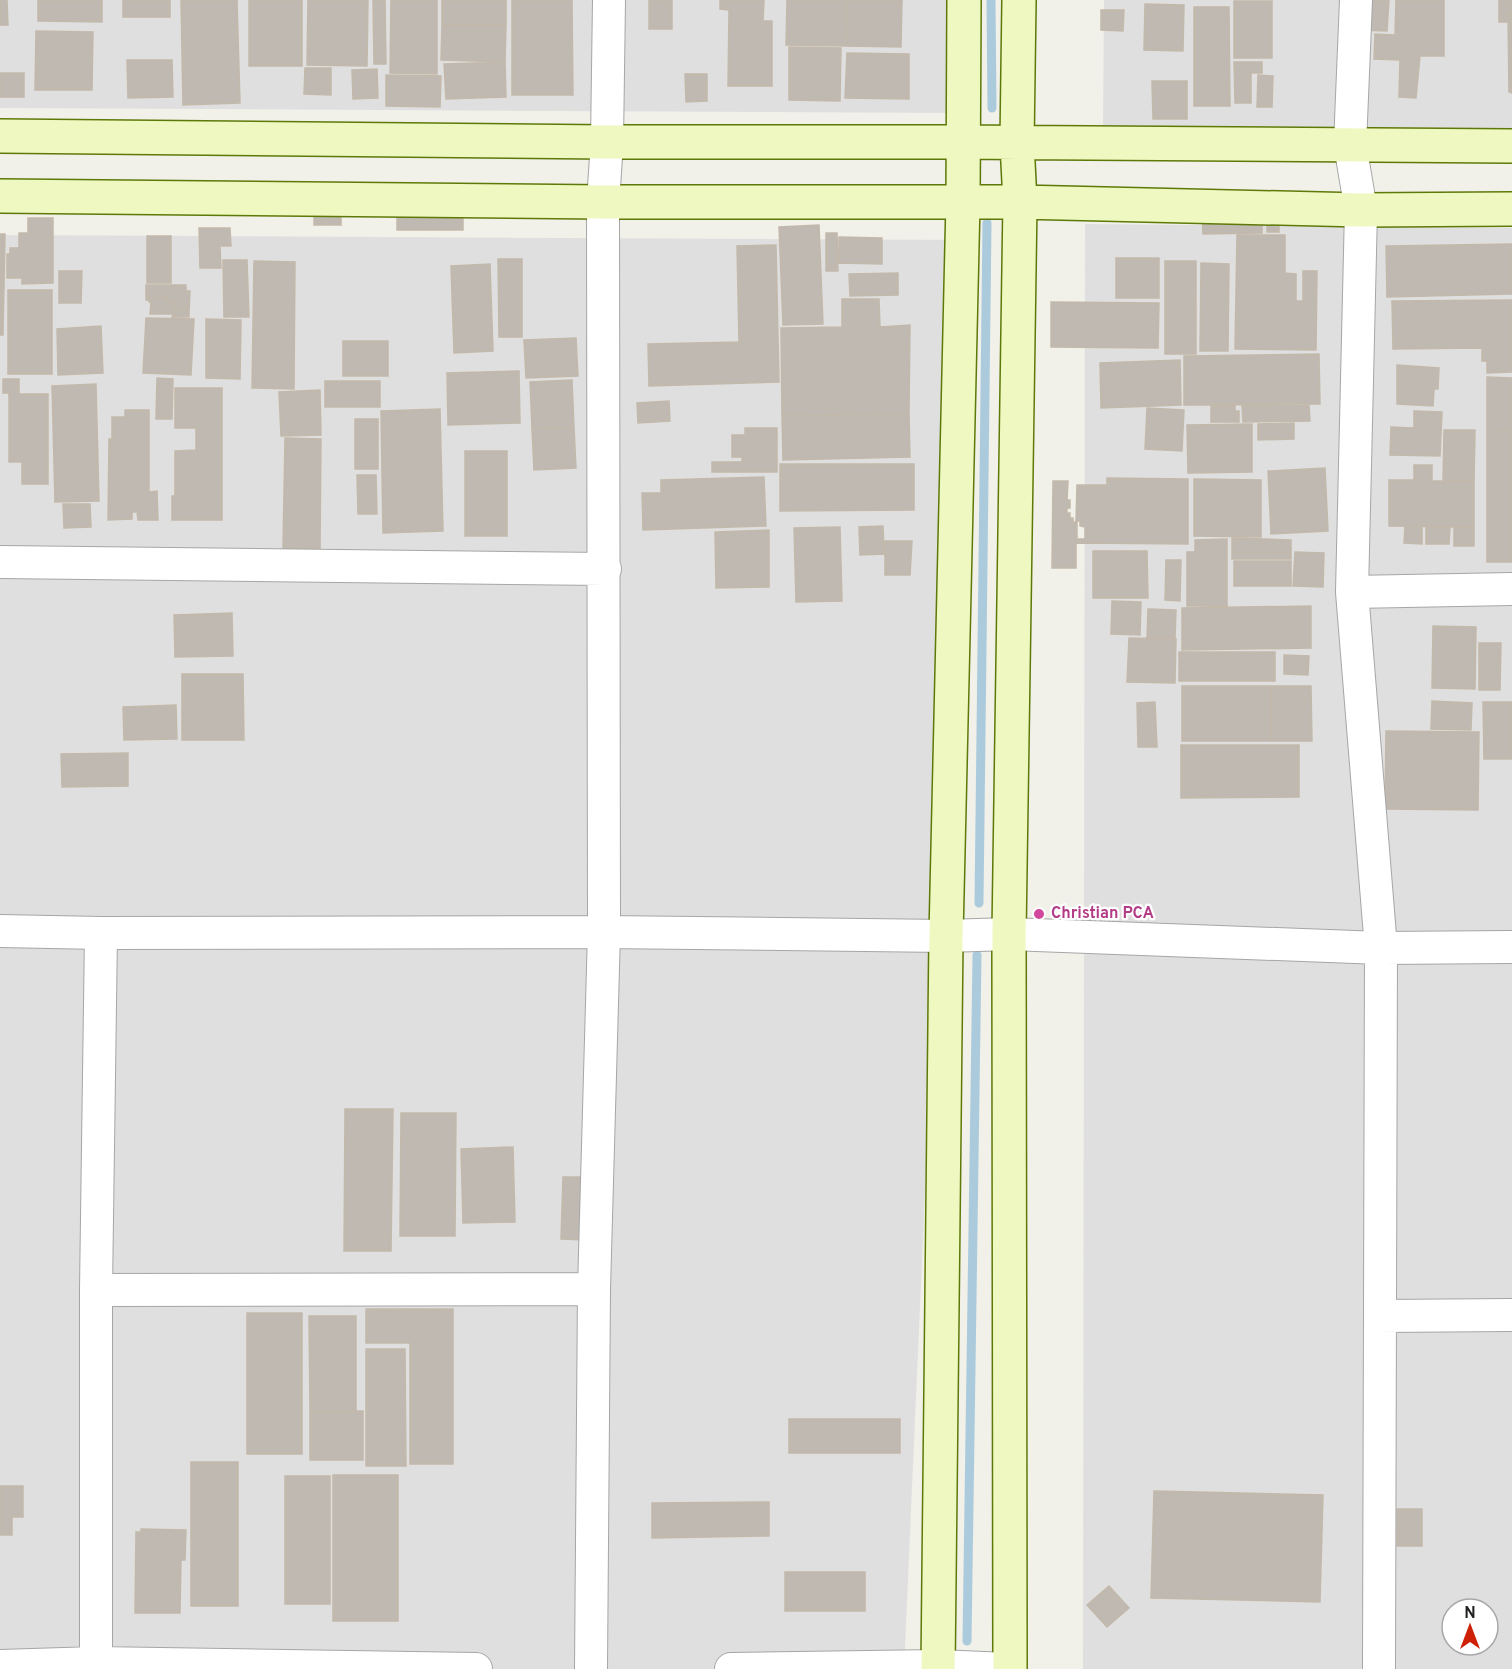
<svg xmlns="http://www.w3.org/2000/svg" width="1512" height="1669" font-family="Overpass,sans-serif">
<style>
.residential{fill:#e0dfdf;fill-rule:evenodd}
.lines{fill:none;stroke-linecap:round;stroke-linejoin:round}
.stream{stroke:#abcbdd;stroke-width:9}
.building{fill:#bfb9b2;stroke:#c3b9ab;stroke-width:1.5}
.street-casing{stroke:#a6a6a6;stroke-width:34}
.secondary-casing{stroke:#5e7908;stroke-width:36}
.street{stroke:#fff;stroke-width:32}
.secondary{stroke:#eef8c0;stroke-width:33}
.hotel-dot{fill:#d1479c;stroke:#fff;stroke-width:2}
.labels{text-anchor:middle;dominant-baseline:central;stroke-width:4.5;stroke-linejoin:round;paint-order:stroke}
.hotel-label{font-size:16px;font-weight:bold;fill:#b23c85;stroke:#fff;text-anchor:start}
</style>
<rect width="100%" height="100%" fill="#f1f0e9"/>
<path class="residential" d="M0,0H963V113L0,108Z
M1104,0H1512V136L1103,132Z
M1085,224L1512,228V1669H1083ZM1452,1609H1488V1645H1452Z
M0,235L967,240L904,1669H0Z"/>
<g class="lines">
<path class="stream" d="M991,0L992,108
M979,903L987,223
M967,1641L977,955"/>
</g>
<path class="building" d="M0,0H7L8,25H0Z
M38,0H102V22L38,21Z
M123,0H170V17H123Z
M181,0H237L240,103L183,105Z
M249,0H302V66H249Z
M308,0H368L367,66L307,65Z
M373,0H385L386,64H374Z
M391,0H437V74L390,73Z
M442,0H506V25H442Z
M512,0H572L573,95H512Z
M649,0H672V29H649Z
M720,0H764L763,21H772V86H728L729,10L720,9Z
M787,0H847L846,46L786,45Z
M847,0H902L901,47L846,46Z
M1359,0H1389L1387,31L1358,30Z
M1396,0H1444V56H1420L1416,98L1399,97L1400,60L1374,59L1375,34L1395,35Z
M1499,0H1512V15H1508V22H1499Z
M1234,1H1272V58H1234Z
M1145,4L1184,5L1183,51L1144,50Z
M1194,7H1229L1230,106H1194Z
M1101,10H1124L1123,31L1101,30Z
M1508,15H1512V93L1509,92Z
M442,25H506L505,62L441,60Z
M36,31L93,32L92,90H35Z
M789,47L841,48L840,101L789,100Z
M847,53L909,54V99L845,98Z
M127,60H172L173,97L128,98Z
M505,62L506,97L446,99L444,64Z
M1234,62H1262V73H1251V103H1235Z
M305,68H331V95L304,94Z
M377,69L378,98L353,99L352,70Z
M0,73H24V97H0Z
M685,74H707V101L686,102Z
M386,75L441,76L440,107L386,106Z
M1258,75L1273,76L1272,107H1257Z
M1152,81H1187V119H1153Z
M314,205H341V225H314Z
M397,206H463V230H397Z
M1262,210V233L1203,234L1202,211Z
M1267,216H1279V232H1267Z
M28,218H53V283L22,284V278H7V254H10V248H19V233H28Z
M819,225L823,324L783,325L779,227Z
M199,228H230L231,246H220L221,268H200Z
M826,233H837L838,271H826Z
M0,234H5L3,335H0Z
M1237,235H1285V273L1296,274V301H1303V271H1317L1316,350L1235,349Z
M147,236H171V283H147Z
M839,237L882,238V264L839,263Z
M1512,244V294L1387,297L1386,246Z
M776,245L779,382L649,386L648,344L739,342L737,246Z
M1116,258H1159V298H1116Z
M498,259H522V337H499Z
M223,260H247L249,317H224Z
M254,261L295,262L294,389L252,388Z
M1165,261H1196V354H1165Z
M1201,263L1229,264L1228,351H1200Z
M490,264L493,351L454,353L451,266Z
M59,271H82L81,303H59Z
M898,273V295L850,296L849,274Z
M146,285H186V291H190L189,311L174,310V302H167V297L149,296V300H146Z
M8,290H52V374H8Z
M149,296L167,297V302H174V310L189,311V317H172L173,314H150L151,302H149Z
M842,299H879L880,327L910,325L909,414L782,416L781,328L842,327Z
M1512,300V372L1487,373V361H1482V348L1393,349L1392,301Z
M1051,302L1159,303L1158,348L1051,347Z
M146,318L194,319L191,375L143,373Z
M206,319L241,320L240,379L206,378Z
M101,326L103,373L58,375L57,329Z
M576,338L578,376L526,378L524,340Z
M343,341H388V376H343Z
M1319,354L1320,404L1184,405V356Z
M1180,360L1181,405L1101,408L1100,363Z
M1397,365L1439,368L1438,389H1434L1433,406L1397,404Z
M519,371L520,423L448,425L447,373Z
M1487,377L1512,378V430L1487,429Z
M157,378L173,379L172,419H156Z
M3,379H19V394H48V484H22V462H9V393H3Z
M572,380L574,427L532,429L530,382Z
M325,381H380V407H325Z
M96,384L99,501L55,502L52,386Z
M175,388H222V520H172V496H175V451L196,450V428H175Z
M320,390L321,435L281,436L279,392Z
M669,401L670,421L638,423L637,403Z
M1309,405L1310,421L1243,422L1242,406Z
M1211,406H1235V411H1239V422H1211Z
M1147,408L1184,410L1182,451L1145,449Z
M440,409L443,531L383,533L381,411Z
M125,410H149V492L157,491L158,520H138L137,512H132V519L108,520L109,439H112V417H125Z
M1414,411L1442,412L1440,456L1390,455L1391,427L1414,428Z
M909,414L910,457L783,460L782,416Z
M355,419H378V469H355Z
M1294,423V439L1258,440V424Z
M1252,424V472L1188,473L1187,425Z
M574,427L576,468L534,470L532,429Z
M745,428H777V472H712V462H742V457H732V435H745Z
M1487,429L1512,430V562H1487Z
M1444,430H1475L1474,481H1443Z
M285,438L321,439L320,549L283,548Z
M465,451H507V536H465Z
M780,464H914V510L780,511Z
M1414,465H1432V481H1474V527L1389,526V480H1414Z
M1325,468L1328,531L1271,534L1268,471Z
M357,475H376L377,514H358Z
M764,477L766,526L643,530L642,493H661V480Z
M1107,478L1188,479V544L1076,543V568H1052L1053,481H1068L1067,500H1070V508H1067V513H1070V518H1073V522H1077V539H1085V527L1080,526V521H1076L1077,485H1107Z
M1194,479L1261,480V537L1194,536Z
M63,504H90L91,527L64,528Z
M883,526L884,554L860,555L859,527Z
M1405,526L1422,527V544L1404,543Z
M840,527L842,601L796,602L794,528Z
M1426,527H1450L1449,544H1426Z
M1454,527H1474V546H1454Z
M769,530V587L716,588L715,532Z
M1232,538L1291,540V553L1232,552Z
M1227,539V606H1187V552H1195V540Z
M885,541H912L910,575H885Z
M1093,551H1147L1148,598H1093Z
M1232,552L1291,553V559H1232Z
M1295,552L1324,553L1323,587L1293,586Z
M1166,560H1181L1180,601L1165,600Z
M1234,561H1291V586H1234Z
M1112,601L1141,602L1140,635L1111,634Z
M1311,606V648L1182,650V608Z
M1148,609L1176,610L1175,638H1147Z
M232,613L233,656L175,657L174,615Z
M1433,626L1476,627L1475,689L1432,688Z
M1129,638L1176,639L1175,683L1127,682Z
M1479,643H1501L1500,690H1479Z
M1179,652H1275V681H1179Z
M1284,655L1309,656L1308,675L1284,674Z
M182,674H243L244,740H182Z
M1182,686H1271V741H1182Z
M1271,686H1311L1312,741H1271Z
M1432,701L1472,703L1471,730L1431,729Z
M1155,702L1157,747H1138L1137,703Z
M1483,702H1512V759H1484Z
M176,705L177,739L124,740L123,707Z
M1386,731L1479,732L1478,810L1385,809Z
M1181,745H1299V797L1181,798Z
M128,753V786L62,787L61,754Z
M345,1109H393L391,1251H344Z
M401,1113H456L455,1236H400Z
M513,1147L515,1222L463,1223L461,1149Z
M563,1177H588L586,1240L561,1239Z
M366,1309H453V1464H410V1343H366Z
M247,1313H302V1454H247Z
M309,1316H356V1411H310Z
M366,1349H405L406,1466H366Z
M310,1411H363V1460H310Z
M789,1419H900V1453H789Z
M191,1462H238V1606H191Z
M333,1475H398V1621H333Z
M285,1476H330V1604H285Z
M0,1486H23V1517H12V1535H0Z
M1154,1491L1323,1495L1320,1602L1151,1598Z
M769,1502V1536L652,1538V1503Z
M1397,1509H1422V1546H1397Z
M141,1529L186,1530L185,1560H181L180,1613H135L136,1532H141Z
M785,1572H865V1611H785Z
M1109,1586L1129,1608L1107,1627L1087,1605Z"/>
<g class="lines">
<g class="street-casing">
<path id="street" d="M1356,0L1350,145L1361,210L1352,592L1381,948L1379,1669
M0,562L605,569
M1352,592L1512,589
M0,931L101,933L604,932L946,936L1009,934L1381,948L1512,947
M96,1290L594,1289
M1380,1316L1512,1315
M0,1666L96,1663L476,1669
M96,1669V1290L101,933
M591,1669L594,1289L604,932L603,202L607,142L609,0
M731,1669L938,1666L1007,1669"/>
</g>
<g class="secondary-casing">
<path id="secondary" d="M0,136L607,142H964L1512,146
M0,196L603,202H1020L1361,210L1512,209
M938,1669L946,936L963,202L964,0
M1010,1669L1009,934L1020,202L1017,143L1019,0"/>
</g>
<use href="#street" class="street"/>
<use href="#secondary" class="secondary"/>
</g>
<circle class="hotel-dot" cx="1039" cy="914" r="6"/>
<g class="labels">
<g class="hotel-label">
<text x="1051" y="914">Christian PCA</text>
</g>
</g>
<g transform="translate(1470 1627)"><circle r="28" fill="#ffffff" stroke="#a7a7a7" stroke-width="1.5"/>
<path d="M0-4.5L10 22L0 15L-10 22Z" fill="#cd2006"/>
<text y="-9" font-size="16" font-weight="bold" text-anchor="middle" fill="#222222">N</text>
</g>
</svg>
